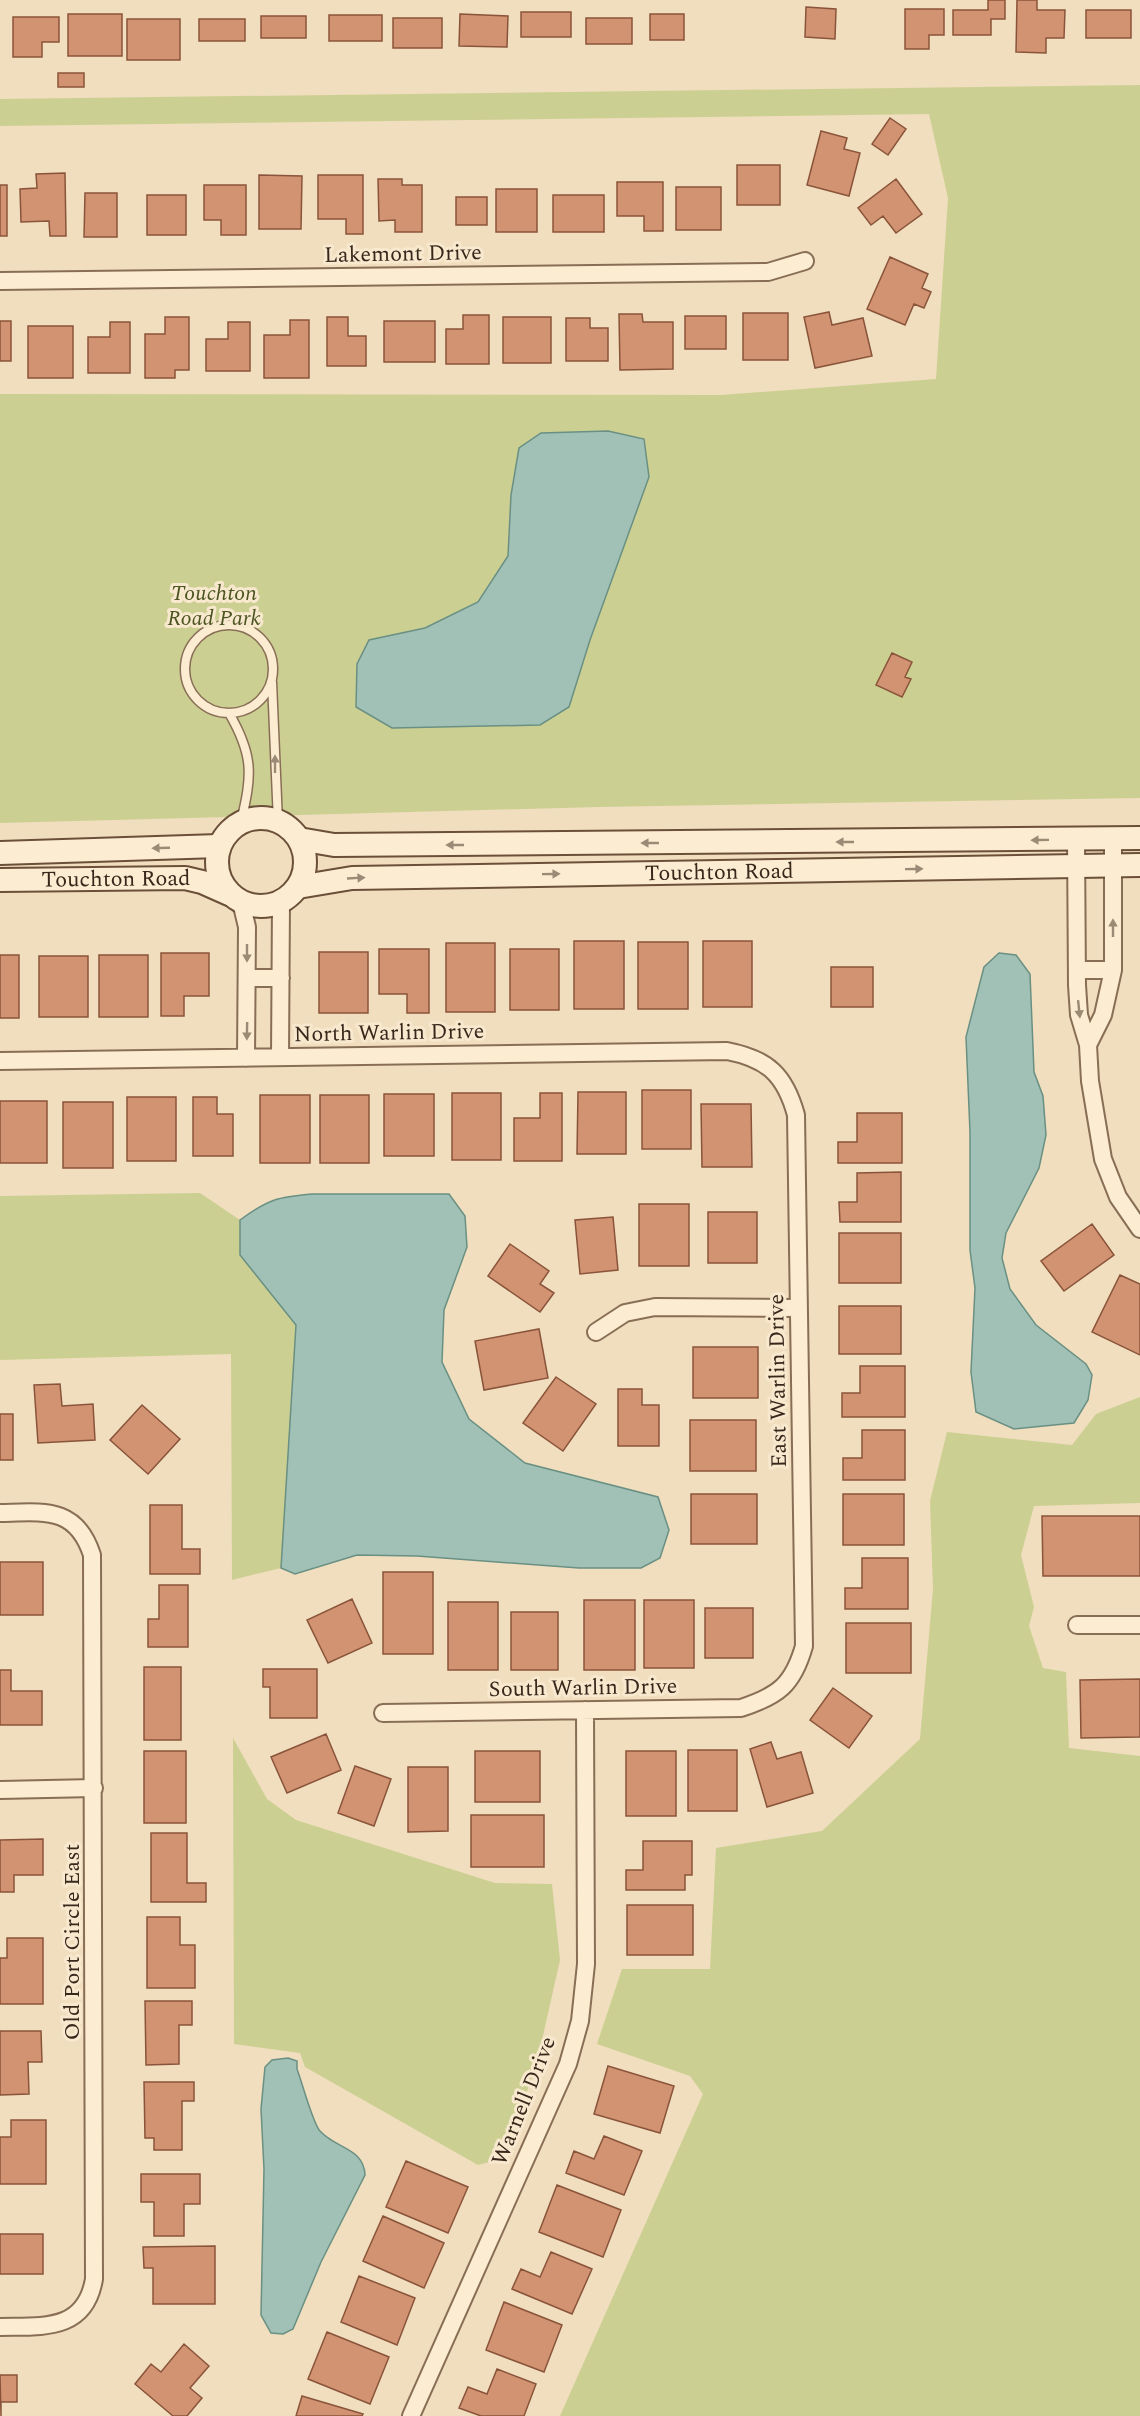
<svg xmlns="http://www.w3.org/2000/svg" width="1140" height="2416" font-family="Spectral,serif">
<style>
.green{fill:#cccf92}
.water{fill:#a2c1b6;stroke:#699083;stroke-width:1.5}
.building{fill:#d19372;stroke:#8a543a;stroke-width:1.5}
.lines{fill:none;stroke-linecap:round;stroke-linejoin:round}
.lane-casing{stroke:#896e56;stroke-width:11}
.street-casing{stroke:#896e56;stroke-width:20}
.secondary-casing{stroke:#6b4f39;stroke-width:26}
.lane{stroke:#fbecd2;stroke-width:8}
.street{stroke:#fbecd2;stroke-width:16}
.secondary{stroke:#fbecd2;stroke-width:22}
.oneway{fill:#9a8a76}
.labels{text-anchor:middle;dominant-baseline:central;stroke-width:6;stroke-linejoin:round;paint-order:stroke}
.street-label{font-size:22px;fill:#38271b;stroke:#f7e8ce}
.park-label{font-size:22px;font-style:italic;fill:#4c5521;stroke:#f7e8ce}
</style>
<rect width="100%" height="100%" fill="#f0debe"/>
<path class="green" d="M1140,85V798L598,807L0,823V394L721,395L936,379L948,198L929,114L0,126V99Z
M200,1193L240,1220V1255L296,1325L281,1568L232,1580L231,1354L0,1360V1196Z
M1140,1397V1503L1034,1506L1021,1555L1034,1607L1029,1626L1043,1668L1066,1672L1069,1748L1140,1756V2416H560L703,2094L690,2076L597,2044L622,1969H710L716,1848L822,1831L920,1739L933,1589L930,1501L947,1432L1072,1445L1096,1414Z
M233,1738L267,1799L296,1820L495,1883L552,1884L560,1960L536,2067L502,2159L478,2165L305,2067L300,2053L234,2044Z"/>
<path class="water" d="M608,431L644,439L649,477L590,640L569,707L540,725L392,728L356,707L357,664L369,640L425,628L478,602L508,556L511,495L519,448L541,433Z
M999,953L1016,955L1030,974L1034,1072L1043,1096L1046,1135L1039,1168L1006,1233L1002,1258L1010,1289L1036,1325L1086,1364L1092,1375L1088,1400L1074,1423L1014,1429L976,1412L971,1372L975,1288L970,1250V1132L966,1037L984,967Z
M313,1194H449L465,1216L467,1247L444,1310L442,1362L469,1419L525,1463L658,1497L669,1530L660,1558L641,1568H579L417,1556L357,1555L295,1574L281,1568L296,1325L240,1255V1220C269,1199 277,1197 313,1194Z
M288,2058L297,2061V2069C302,2082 313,2124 320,2131C336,2149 364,2148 365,2175L321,2262L293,2329L283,2334L271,2333L261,2315L264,2169L261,2109L265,2067L272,2060Z"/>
<path class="building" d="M988,0H1005V19H991V35H953V10H988Z
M1017,0H1037V10H1065L1064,38H1046V53L1016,52Z
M806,7L836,9L835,39L805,37Z
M905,9H944V35H929V49H905Z
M1086,10H1131V38H1086Z
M521,12H571V37H521Z
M68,14H122V56H68Z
M460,14L508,16L507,47L459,46Z
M650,14H684V40H650Z
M329,15H382V41H329Z
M261,16H306V38H261Z
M13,17H59V42H42V57H13Z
M393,18H442V48H393Z
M586,18H632V44H586Z
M127,19H180V60H127Z
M199,19H245V41H199Z
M58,73H84V87H58Z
M890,118L906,129L888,155L872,144Z
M821,131L847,138L844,149L860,153L849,196L807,185Z
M737,165H780V205H737Z
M65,173L66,236H50L49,221L21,222L20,189L37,188L36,174Z
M259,175L302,176L301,229H259Z
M318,175H363V234H346V219H318Z
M378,179H402V185H422V232H395V220L379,221Z
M896,179L922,214L896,233L883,216L871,225L858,208Z
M617,182H663V231H644V216H617Z
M0,185H7V236H0Z
M204,185H246V235H221V220H204Z
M676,187H721V230H676Z
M496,189H537V232H496Z
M85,193H117V237H84Z
M147,195H186V235H147Z
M553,195H604V232H553Z
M456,197H487V225H456Z
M890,257L928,274L922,288L931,292L924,308L914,304L905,325L867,309Z
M829,312L832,325L863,318L872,356L815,368L804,317Z
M743,313H788V360H743Z
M619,314H642L643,322H673V369L620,370Z
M463,315H489V364H446V329H463Z
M685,316H726V349H685Z
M165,317H189V370H175V378H145V334H165Z
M327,317H348V336H366V366H327Z
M503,317H551V363H503Z
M566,318H590V328H608V361H566Z
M290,320H309V378H264V335H290Z
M0,321H11V361H0Z
M384,321H435V362H384Z
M110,322H130V373H88V337H110Z
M228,322H250V371H206V339H228Z
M28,326H73V378H28Z
M892,653L912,662L905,677L911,679L902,697L876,685Z
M574,941H624V1009H574Z
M703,941H752V1007H703Z
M638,942H688V1009H638Z
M446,943H495V1012H446Z
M379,949H429V1013H407V994H379Z
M510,949H559V1010H510Z
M319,952H368V1013H319Z
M161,953H209V996H184V1016H161Z
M0,955H19V1018H0Z
M99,955H148V1017H99Z
M39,956H88V1017H39Z
M831,967H873V1007H831Z
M642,1090H691V1149H642Z
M578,1092H626V1154H577Z
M452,1093H501V1160H452Z
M540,1093H562V1161H514V1118H540Z
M384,1094H434V1156H384Z
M260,1095H310V1163H260Z
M320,1095H369V1163H320Z
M127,1097H176V1161H127Z
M193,1097H217V1114H233V1156H193Z
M0,1101H47V1163H0Z
M63,1102H113V1168H63Z
M701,1104H751L752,1167H702Z
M857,1113H902V1163H838V1142H857Z
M901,1172V1222H840L839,1202H857V1173Z
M639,1204H689V1266H639Z
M708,1212H757V1263H708Z
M613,1217L618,1270L580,1274L575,1220Z
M1092,1224L1114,1255L1064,1291L1041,1261Z
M839,1233H901V1283H839Z
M510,1244L549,1271L540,1284L554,1293L540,1312L488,1276Z
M1120,1275L1140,1284V1355L1092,1332Z
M839,1306H901V1354H839Z
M539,1329L548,1378L484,1390L475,1341Z
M693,1347H758V1398H693Z
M860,1366H905V1417H842V1393H860Z
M556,1377L596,1404L563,1451L523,1423Z
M60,1384L62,1406L93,1404L95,1440L38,1443L34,1385Z
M618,1389H642V1405H659V1446H618Z
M142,1405L180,1439L148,1474L110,1440Z
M0,1414H13V1460H0Z
M690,1420H756V1471H690Z
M862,1430H905V1480H843V1458H862Z
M691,1494H757V1544H691Z
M843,1494H904V1545H843Z
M150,1505H182V1549H200V1574H150Z
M1042,1516H1140V1576H1043Z
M862,1558H908V1609H845V1588H862Z
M0,1562H43V1615H0Z
M383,1572H433V1654H383Z
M159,1585H188V1647H148V1619H159Z
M352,1599L372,1643L328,1663L307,1620Z
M584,1600H635V1670H584Z
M644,1600H694V1668H644Z
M448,1602H498V1670H448Z
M705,1608H753V1658H705Z
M511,1612H558V1670H511Z
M846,1623H911V1673H846Z
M144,1667H181V1740H144Z
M263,1669H317V1718H270V1687H263Z
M0,1670H11V1691H42V1725H0Z
M1140,1679V1737L1081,1738L1080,1680Z
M833,1688L872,1716L849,1748L810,1720Z
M326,1734L341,1770L287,1793L271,1757Z
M771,1742L777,1759L801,1752L813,1793L767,1807L750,1749Z
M688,1750H737V1811H688Z
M144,1751H186V1823H144Z
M475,1751H540V1802H475Z
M626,1751H676V1816H626Z
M355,1766L391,1779L374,1826L338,1813Z
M408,1767H448V1831L408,1832Z
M471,1815H544V1867H471Z
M151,1833H187V1883H206V1902H151Z
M43,1839V1875H14V1892H0V1840Z
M643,1841H692V1875H685V1890H626V1870H643Z
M627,1905H693V1955H627Z
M147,1917H180V1945H195V1988H147Z
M7,1938H43V2004H0V1958H7Z
M145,2001H192V2025H179V2064L146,2065Z
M0,2031H41L42,2062H28L29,2094L0,2095Z
M608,2066L674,2086L660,2133L594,2114Z
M144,2082H194V2101H182V2150H154V2138H145Z
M11,2120H46V2184H0V2137H11Z
M604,2136L642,2151L624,2195L566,2173L574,2151L594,2159Z
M406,2161L468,2187L448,2233L386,2207Z
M141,2174H200V2204H184V2236H154V2202H141Z
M557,2185L621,2210L603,2257L539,2232Z
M383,2216L444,2243L424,2288L363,2261Z
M0,2234H43V2274H0Z
M215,2246V2304H153V2268H144L143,2247Z
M551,2252L592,2269L572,2314L512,2289L521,2269L540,2277Z
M359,2276L415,2298L397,2345L341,2322Z
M504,2302L562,2325L544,2372L486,2350Z
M327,2332L389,2357L370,2404L308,2379Z
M184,2344L209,2366L190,2388L202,2398L187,2416H173L135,2384L151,2364L161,2372Z
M497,2369L536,2384L524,2416H481L459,2408L468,2387L487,2394Z
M0,2375H17V2402H1V2416Z
M302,2396L363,2414L362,2416H296Z"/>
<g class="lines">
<g class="lane-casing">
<path id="lane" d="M185 669a44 44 0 1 1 88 0a44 44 0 1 1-88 0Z
M272,682L278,822
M229,713C254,756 252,775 241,822"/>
</g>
<g class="street-casing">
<path id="street" d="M0,281L768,272L805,261
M1076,839L1077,985L1079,1015L1088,1045L1090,1081L1103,1159L1118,1197L1140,1229
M241,902L247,927L246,1058
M1077,970H1113
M247,978H281
M1088,1045L1103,1015L1113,970V839
M280,1057L281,902
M0,1061L727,1051C768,1059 785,1075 796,1115L804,1646C793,1685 778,1696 741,1708L383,1713
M596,1332L625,1313L655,1307L799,1308
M0,1513C44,1512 76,1506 92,1555L94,2279C85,2332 42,2326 0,2327
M1077,1625H1140
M0,1790L94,1788
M411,2416L568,2064L580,2021L586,1964L585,1710"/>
</g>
<g class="secondary-casing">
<g id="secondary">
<circle cx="261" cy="862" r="44"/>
<path d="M299,839L334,845L1140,838"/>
<path d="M0,853L219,846"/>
<path id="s1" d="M0,880L185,878L202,882L229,894"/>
<path id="s2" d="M298,887L352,878L1140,865"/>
</g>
</g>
<use href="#lane" class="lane"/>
<use href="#street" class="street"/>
<use href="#secondary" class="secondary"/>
</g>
<defs><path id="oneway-solid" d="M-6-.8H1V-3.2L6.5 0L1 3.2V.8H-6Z" transform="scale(1.5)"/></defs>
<g class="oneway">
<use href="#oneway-solid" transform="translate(275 764) rotate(-90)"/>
<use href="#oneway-solid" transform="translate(1040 840) rotate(179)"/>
<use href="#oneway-solid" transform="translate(845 842) rotate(180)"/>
<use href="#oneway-solid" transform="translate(650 843) rotate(180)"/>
<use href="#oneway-solid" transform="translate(455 845) rotate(180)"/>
<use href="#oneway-solid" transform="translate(161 848) rotate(178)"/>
<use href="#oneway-solid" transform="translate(914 869) rotate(-1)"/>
<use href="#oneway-solid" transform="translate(551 874) rotate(-1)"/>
<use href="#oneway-solid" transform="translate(356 878) rotate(-3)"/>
<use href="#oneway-solid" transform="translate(1113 928) rotate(-90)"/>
<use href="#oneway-solid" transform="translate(247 953) rotate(90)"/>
<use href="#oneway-solid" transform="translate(1079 1009) rotate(84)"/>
<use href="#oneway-solid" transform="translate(247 1031) rotate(91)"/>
</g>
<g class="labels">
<g class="street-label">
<text transform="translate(403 254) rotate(-1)">Lakemont Drive</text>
<text stroke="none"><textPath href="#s2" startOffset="422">Touchton Road</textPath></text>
<text stroke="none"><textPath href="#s1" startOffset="116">Touchton Road</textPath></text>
<text transform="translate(389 1033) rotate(-1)">North Warlin Drive</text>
<text transform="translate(778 1381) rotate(-91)">East Warlin Drive</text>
<text transform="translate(583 1688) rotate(-1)">South Warlin Drive</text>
<text transform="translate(72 1942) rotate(-90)">Old Port Circle East</text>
<text transform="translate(524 2101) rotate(-68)">Warnell Drive</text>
</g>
<g class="park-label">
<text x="214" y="593">Touchton<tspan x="214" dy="25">Road Park</tspan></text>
</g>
</g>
</svg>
